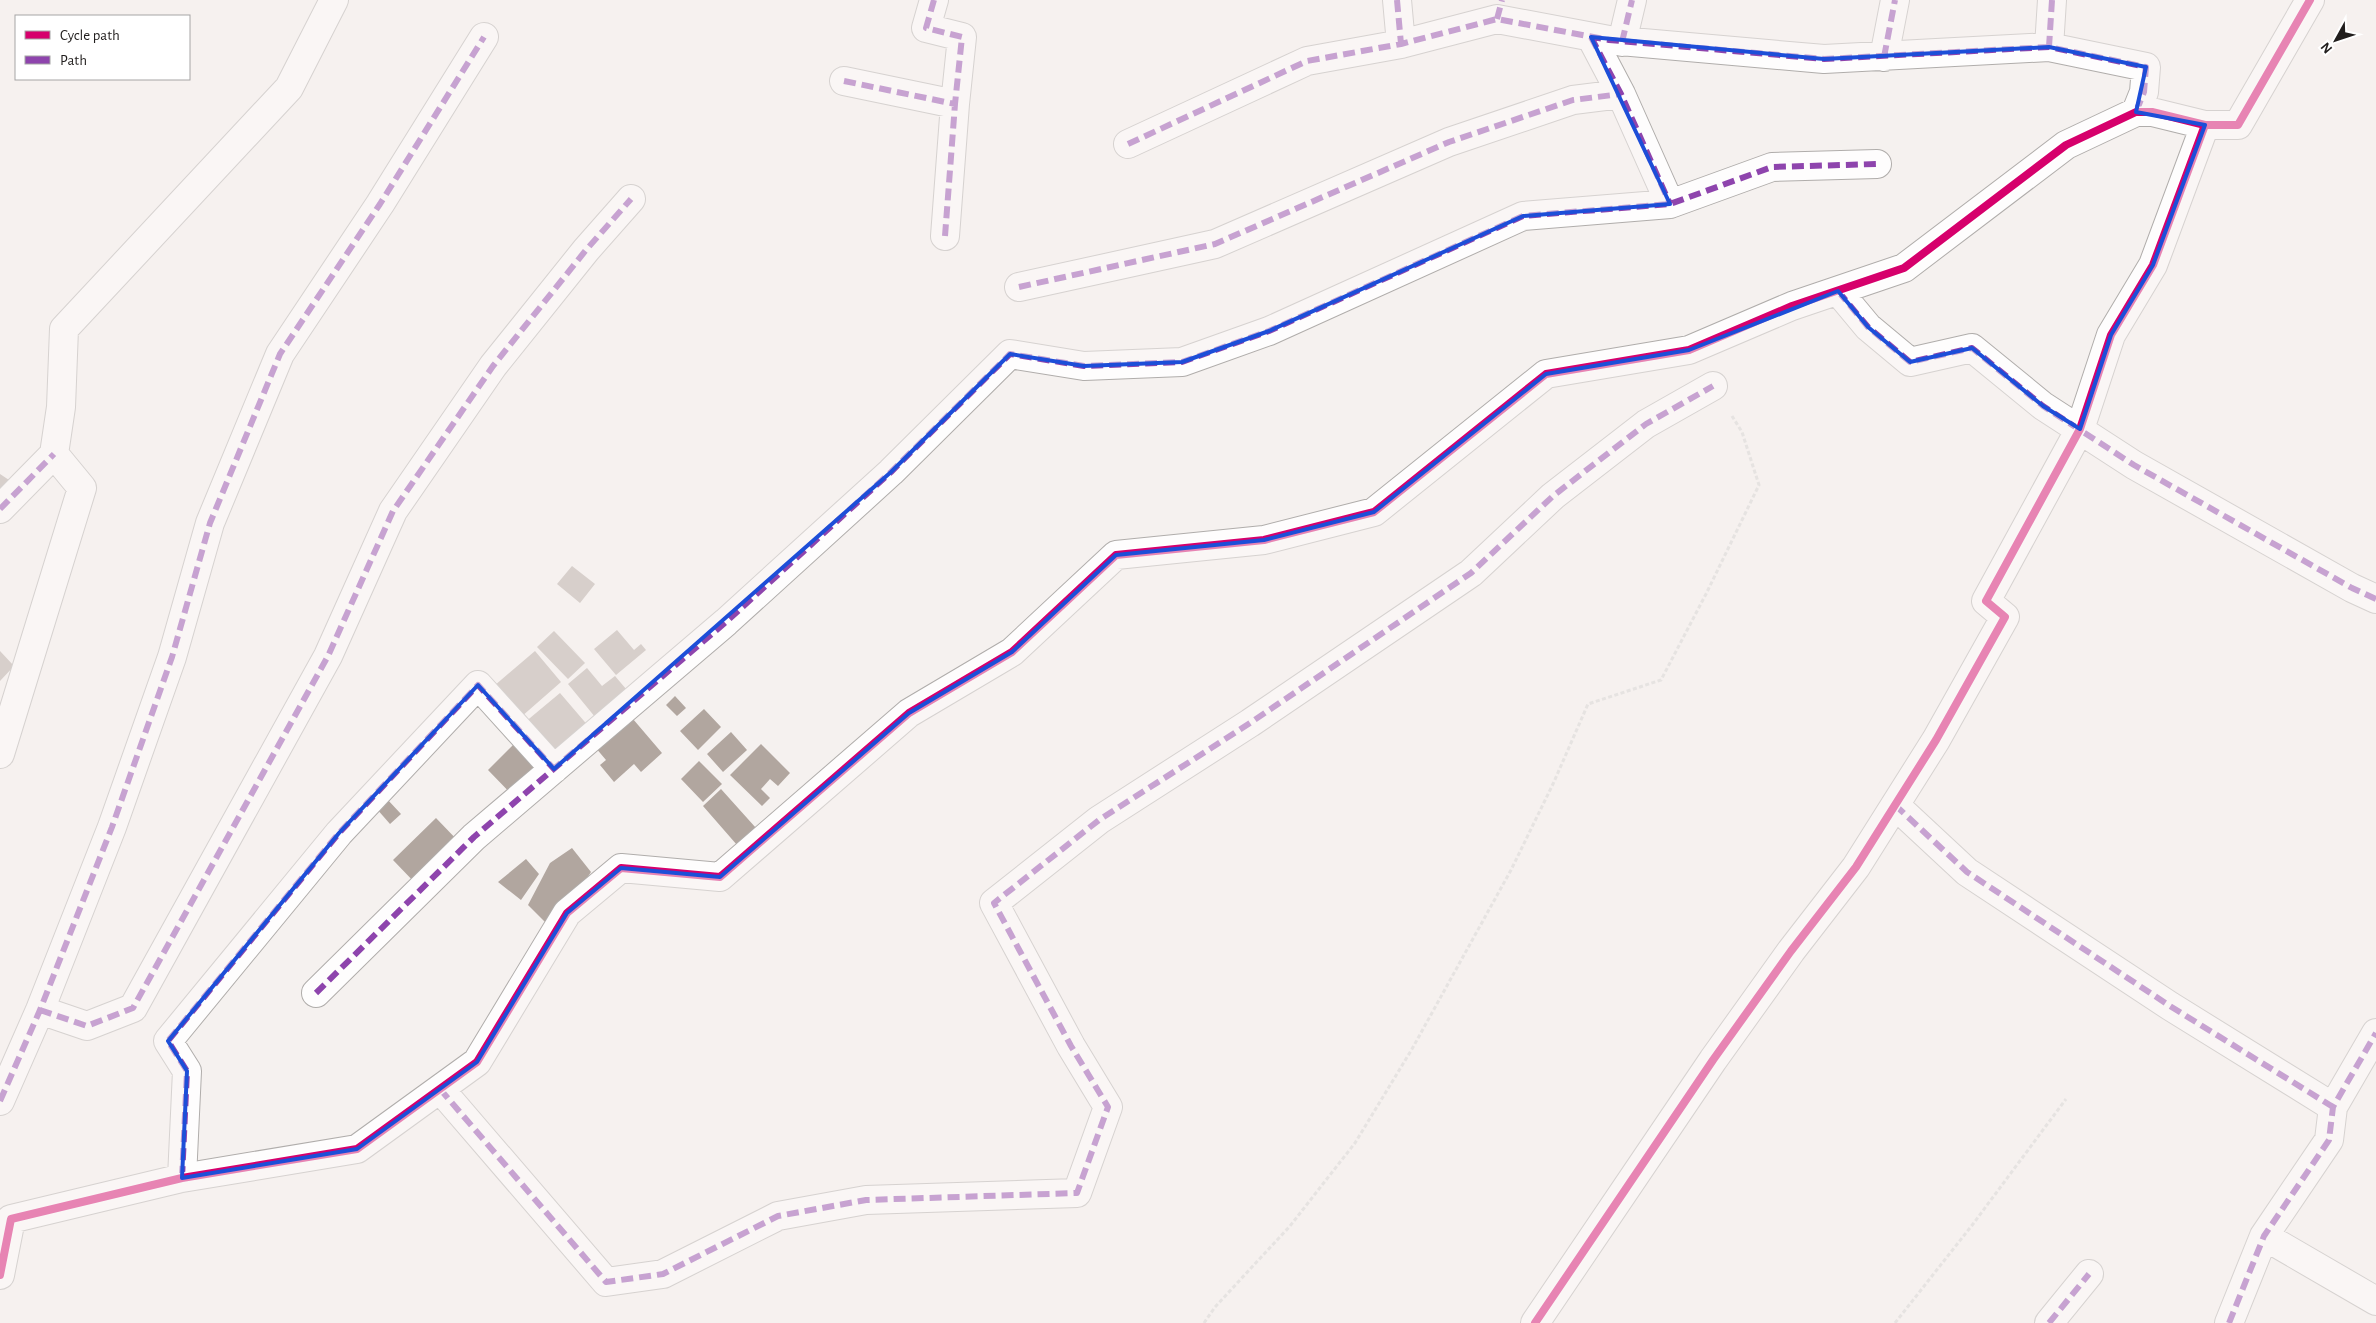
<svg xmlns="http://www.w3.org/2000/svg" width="2376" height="1323" font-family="'Alegreya Sans',sans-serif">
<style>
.building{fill:#b1a69f}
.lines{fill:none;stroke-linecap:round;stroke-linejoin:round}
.minor-casing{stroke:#b0adab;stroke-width:30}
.path{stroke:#d2d2d1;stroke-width:3;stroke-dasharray:4 2.5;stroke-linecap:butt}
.minor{stroke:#fefdfd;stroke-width:28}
.quiet{stroke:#8e44ad;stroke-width:6;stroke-dasharray:12 6;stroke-linecap:butt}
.cycleway-casing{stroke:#fff;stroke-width:11}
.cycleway{stroke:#d6006c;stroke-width:8}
.marked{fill:none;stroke:#1d4ed8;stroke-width:4;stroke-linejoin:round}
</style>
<rect width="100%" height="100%" fill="#f5f1ef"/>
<path class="building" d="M0,474L12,482L0,492Z
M572,566L595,584L580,603L557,584Z
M617,630L634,650L641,644L646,650L616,675L594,649Z
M554,631L585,663L568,679L537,647Z
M0,651L14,666L0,681Z
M535,651L561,682L521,717L494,686Z
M587,668L602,686L615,676L632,696L600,723L568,684Z
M560,693L590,728L555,759L524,723Z
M675,696L686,708L677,716L666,705Z
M704,709L721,727L698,750L680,731Z
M627,712L662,753L641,772L634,764L614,782L600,765L606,760L595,747Z
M731,732L747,750L723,772L707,754Z
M518,740L545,770L515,798L488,770Z
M761,744L790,773L778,786L770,779L761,789L770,798L762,806L730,775Z
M699,761L722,784L703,802L681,779Z
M721,789L756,828L737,845L703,806Z
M387,799L401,814L390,824L376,808Z
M436,818L461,844L418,886L393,860Z
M572,848L591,872L553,930L528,905L550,863Z
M526,859L539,874L521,900L498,882Z"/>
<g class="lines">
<g class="minor-casing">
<path id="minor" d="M934,0L926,28L962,37L955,104
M1397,0L1401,44
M2052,0L2049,47L2146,67L2144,92L2136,112
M1591,37L1621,94L1670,204
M1622,42L1632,0
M1884,57L1895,0
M844,81L955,104L945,236
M1128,144L1307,61L1401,44L1497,19L1609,40L1824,59L2049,47
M1019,287L1215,244L1449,142L1573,100L1621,94
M1838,291L1868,327L1910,362L1972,348L2043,406L2134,465L2352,588L2376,599
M0,509L54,454
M0,754L82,488L54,454L61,407L64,329L289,88L334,0
M1895,805L1967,872L2170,1006L2333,1107
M316,993L474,837L726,622L891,472L1010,354L1084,366L1182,362L1269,331L1523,216L1670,204L1772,167L1877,164
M40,1010L87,1026L133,1008L328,656L393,511L493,366L586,250L631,199
M440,1089L606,1282L663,1274L778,1216L866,1200L1077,1193L1108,1107L1071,1046L994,903L1099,820L1250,723L1471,573L1553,496L1646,424L1713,386
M0,1101L40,1010L112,827L172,657L210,523L280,354L380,204L484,37
M182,1178L187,1071L168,1041L339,833L478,685L554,769
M2264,1236L2376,1301
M0,1275L11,1219L182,1178L357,1149L477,1062L567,913L621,868L720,877L909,713L1012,652L1116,555L1264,540L1374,512L1546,374L1689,350L1792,306L1904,268L2066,145L2136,112H2152L2205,125H2238L2310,0
M1535,1323L1713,1060L1791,951L1856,867L1936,740L2005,617L1986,601L2080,429L2111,335L2153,265L2205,125
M2049,1323L2089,1274
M2229,1323L2264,1236L2329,1140L2333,1107L2376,1033"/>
</g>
<path class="path" d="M1204,1323L1215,1307L1290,1226L1355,1143L1412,1049L1511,870L1553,784L1588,704L1661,680L1706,594L1759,485L1742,432L1732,416
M1895,1323L1973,1224L2066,1099"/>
<use href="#minor" class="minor"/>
<path class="quiet" d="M934,0L926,28L962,37L955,104
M1397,0L1401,44
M2052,0L2049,47L2146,67L2144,92L2136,112
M1497,19L1502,0
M1591,37L1621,94L1670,204
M1622,42L1632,0
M1884,57L1895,0
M844,81L955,104L945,236
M1128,144L1307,61L1401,44L1497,19L1609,40L1824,59L2049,47
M1019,287L1215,244L1449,142L1573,100L1621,94
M1838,291L1868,327L1910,362L1972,348L2043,406L2134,465L2352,588L2376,599
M0,509L54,454
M1895,805L1967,872L2170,1006L2333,1107
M316,993L474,837L726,622L891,472L1010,354L1084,366L1182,362L1269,331L1523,216L1670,204L1772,167L1877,164
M40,1010L87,1026L133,1008L328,656L393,511L493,366L586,250L631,199
M440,1089L606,1282L663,1274L778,1216L866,1200L1077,1193L1108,1107L1071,1046L994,903L1099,820L1250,723L1471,573L1553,496L1646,424L1713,386
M0,1101L40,1010L112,827L172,657L210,523L280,354L380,204L484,37
M182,1178L187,1071L168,1041L339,833L478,685L554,769
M2049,1323L2089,1274
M2229,1323L2264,1236L2329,1140L2333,1107L2376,1033"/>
<g class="cycleway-casing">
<path id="cycleway" d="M0,1275L11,1219L182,1178L357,1149L477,1062L567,913L621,868L720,877L909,713L1012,652L1116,555L1264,540L1374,512L1546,374L1689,350L1792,306L1904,268L2066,145L2136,112H2152L2205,125H2238L2310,0
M1535,1323L1713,1060L1791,951L1856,867L1936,740L2005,617L1986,601L2080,429L2111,335L2153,265L2205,125"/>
</g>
<use href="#cycleway" class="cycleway"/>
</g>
<path d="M0 0H2376V1323H0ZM1591,37L1824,59L2049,47L2146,67L2136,112L2205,125L2153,265L2111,335L2080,429L2043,406L1972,348L1910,362L1868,327L1838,291L1689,350L1546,374L1374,512L1264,540L1116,555L1012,652L909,713L720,877L621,868L567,913L477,1062L357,1149L182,1178L187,1071L168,1041L339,833L478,685L554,769L891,472L1010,354L1084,366L1182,362L1269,331L1523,216L1670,204Z" fill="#f5f1ef" fill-opacity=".55" fill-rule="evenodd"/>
<path class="marked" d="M1591,37L1824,59L2049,47L2146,67L2136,112L2205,125L2153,265L2111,335L2080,429L2043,406L1972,348L1910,362L1868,327L1838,291L1689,350L1546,374L1374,512L1264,540L1116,555L1012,652L909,713L720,877L621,868L567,913L477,1062L357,1149L182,1178L187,1071L168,1041L339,833L478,685L554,769L891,472L1010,354L1084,366L1182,362L1269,331L1523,216L1670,204Z"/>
<rect x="15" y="15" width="175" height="65" fill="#ffffff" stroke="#a6a5a5"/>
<rect x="25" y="31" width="25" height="8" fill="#d6006c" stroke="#a6a5a5"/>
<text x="60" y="40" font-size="15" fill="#211e1d">Cycle path</text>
<rect x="25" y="56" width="25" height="8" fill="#8e44ad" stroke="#a6a5a5"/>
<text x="60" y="65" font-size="15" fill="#211e1d">Path</text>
<g transform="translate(2336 40) rotate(230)" stroke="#ffffff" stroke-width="4" paint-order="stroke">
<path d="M0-4L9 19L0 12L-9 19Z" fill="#211e1d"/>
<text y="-8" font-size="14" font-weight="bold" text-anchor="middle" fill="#211e1d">N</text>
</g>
</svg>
